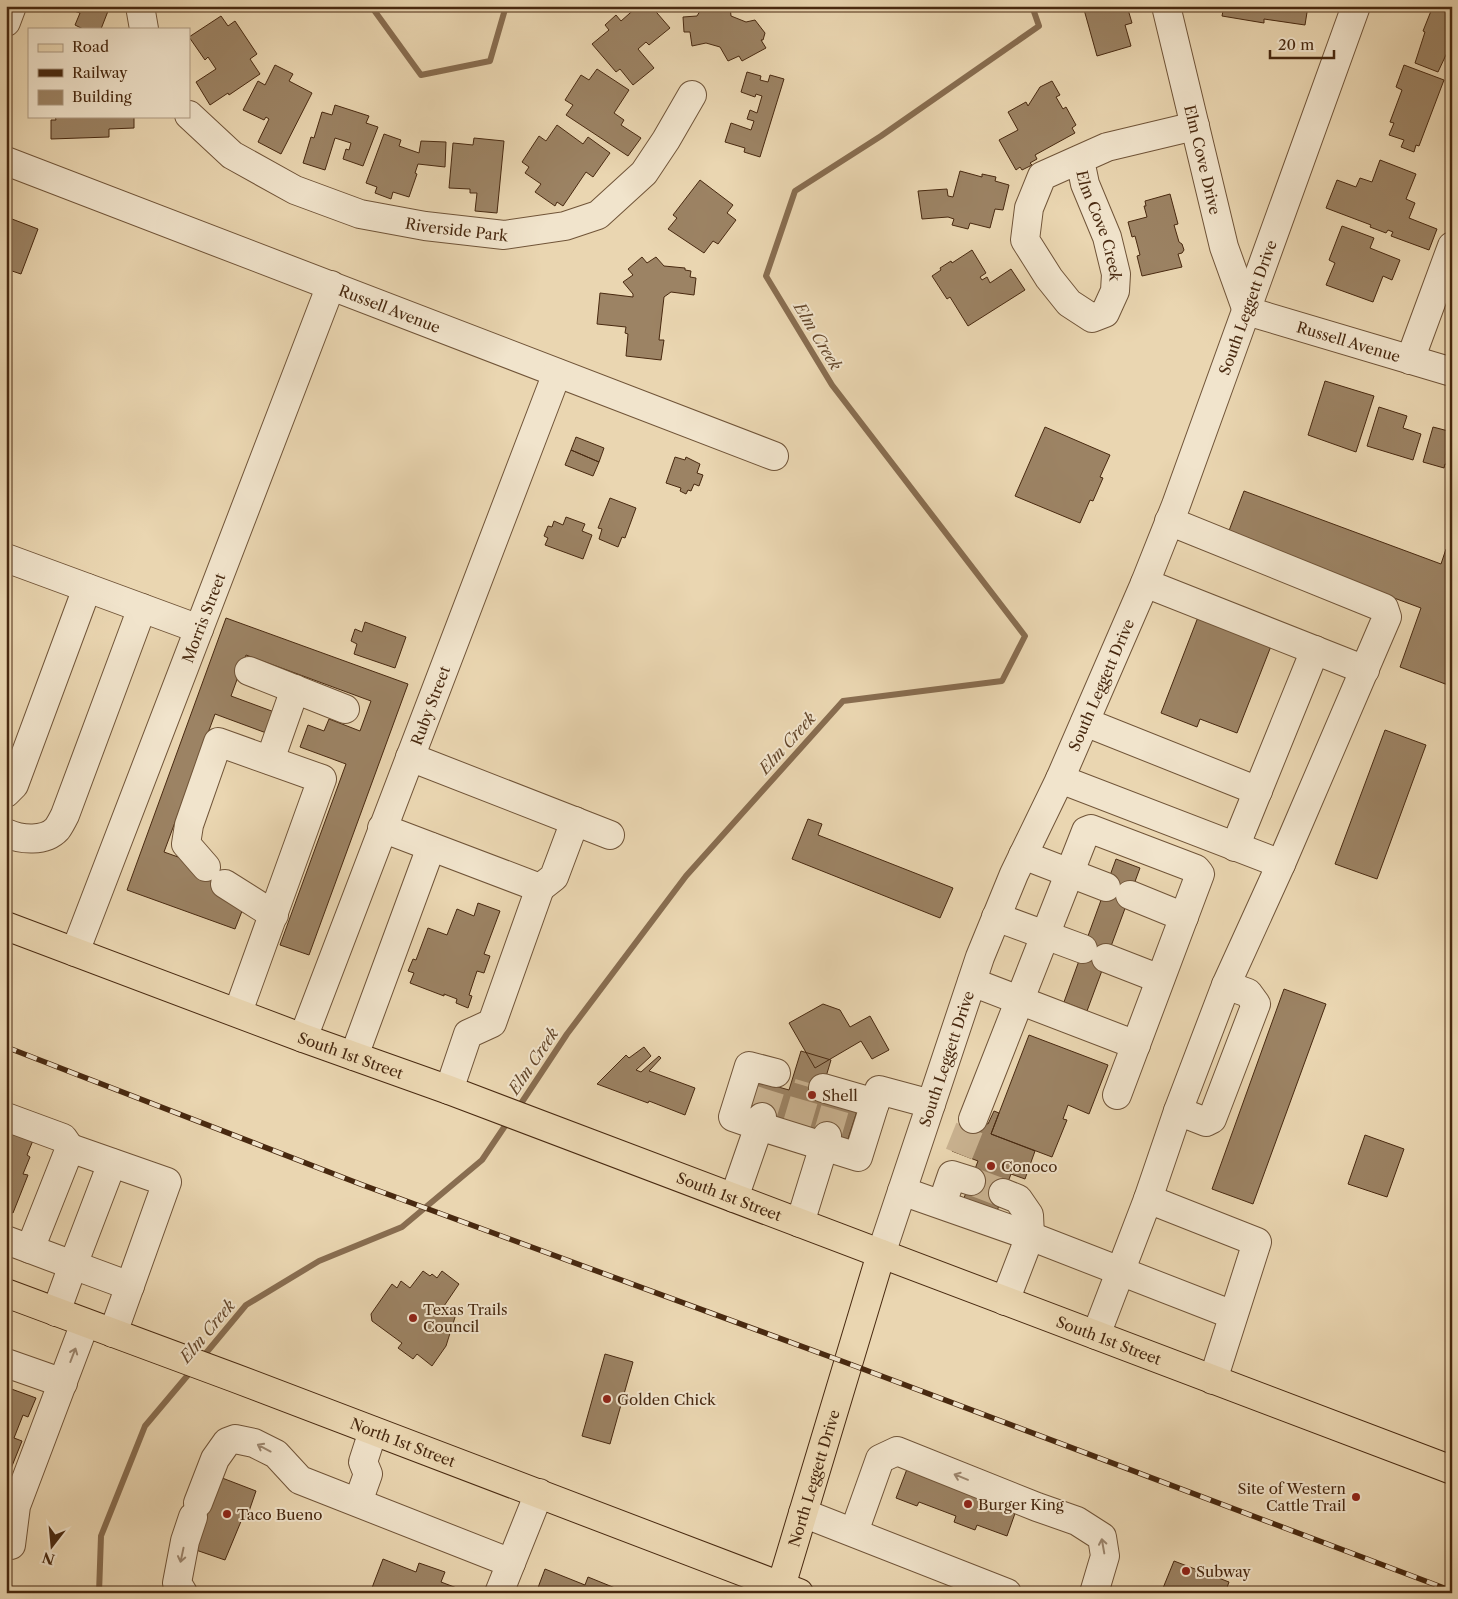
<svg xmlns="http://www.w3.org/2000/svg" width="1458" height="1599" font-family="'Libre Caslon Text',serif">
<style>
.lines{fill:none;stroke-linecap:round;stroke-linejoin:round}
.stream{stroke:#886d50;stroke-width:6}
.building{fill:#9c8364;stroke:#482910}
.minor-tunnel{stroke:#cab391;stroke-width:28;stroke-dasharray:28 14;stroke-linecap:butt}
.minor-casing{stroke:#705438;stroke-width:30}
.major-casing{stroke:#482910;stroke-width:30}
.minor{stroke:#f1e4cc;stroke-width:28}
.major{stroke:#ead6b1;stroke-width:28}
.rail-casing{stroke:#482910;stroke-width:5.5}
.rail{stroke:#f1e4cc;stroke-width:4;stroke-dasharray:11;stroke-linecap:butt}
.oneway{stroke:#9c866e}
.poi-dot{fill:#8f2418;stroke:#f1e4cc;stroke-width:2}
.labels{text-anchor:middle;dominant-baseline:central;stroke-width:4;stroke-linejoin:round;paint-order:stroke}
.street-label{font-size:15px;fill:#482910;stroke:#f1e4cc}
.poi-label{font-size:15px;fill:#482910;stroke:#f1e4cc;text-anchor:start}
.water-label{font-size:16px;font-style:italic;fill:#63462a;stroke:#f1e4cc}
</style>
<rect width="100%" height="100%" fill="#ead6b1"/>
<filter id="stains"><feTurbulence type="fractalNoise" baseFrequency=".004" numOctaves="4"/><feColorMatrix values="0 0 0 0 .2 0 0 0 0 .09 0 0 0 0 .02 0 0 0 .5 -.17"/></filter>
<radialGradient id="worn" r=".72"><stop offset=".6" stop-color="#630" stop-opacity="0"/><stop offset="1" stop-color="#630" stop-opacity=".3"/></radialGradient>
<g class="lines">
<path class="stream" d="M371,6L421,75L490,61L506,6
M518,1108L567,1034L686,876L843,701L1002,681L1025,636L832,385L766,276L795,191L881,136L1039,26L1032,6
M201,1359L246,1305L319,1261L402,1227L482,1160L509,1120
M99,1593L101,1536L145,1426L193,1369"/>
</g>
<path class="building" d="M73,6H110L101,29H83L75,25L80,13L71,10Z
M638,6H651L670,28L649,45L646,42L638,49L654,68L633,85L620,69L616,72L592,44L609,30L605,25L616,15L621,21Z
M703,6H730L731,16L746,22L755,20L765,33L763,40H761L766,48L742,61L739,56L728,61L720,47L706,43L692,46L690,32H684L683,17L697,16Z
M1083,6H1127L1132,23L1125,25L1131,46L1097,56Z
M1224,6H1308L1305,25L1264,19V23L1222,16Z
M1433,6H1452V42L1438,72L1415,63L1425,32L1423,31Z
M221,16L228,26L235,21L257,54L250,59L260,74L229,95L228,93L210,105L196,82L216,69L208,57L205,60L189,37Z
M275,65L293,74L289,81L312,93L281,154L258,142L269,119L266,117L264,120L243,110L258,81L265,85Z
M1404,65L1444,80L1419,146L1416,145L1414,152L1401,147L1404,140L1389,135L1394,123L1390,122L1402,90L1396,87Z
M597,69L629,90L614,113L624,120L621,125L641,138L628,156L566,115L573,105L565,100L581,75L589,80Z
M747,72L761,76L760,80L768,82L770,75L784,79L760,157L744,152L745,148L725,142L731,123L751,130L754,121L747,119L750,110L757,113L762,96L756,94L755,97L741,92Z
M1052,81L1060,95L1056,97L1063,109L1066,107L1076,125L1072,128L1075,133L1035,155L1037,159L1030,163L1032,165L1022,170L1020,167L1016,170L999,140L1018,130L1008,112L1026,102L1028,106L1040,87Z
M335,105L369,116L366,123L378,127L363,166L343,159L346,149L349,150L351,143L335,138L325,170L303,163L311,137L314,138L322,112L332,115Z
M55,116H134V128L109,129V137L51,139V120H56Z
M557,125L583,144L588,137L610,153L593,177L586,172L563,206L557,202L555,206L535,192L541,184L525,173L529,167L522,162L539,136L546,141Z
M384,134L401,140L399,146L419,153L421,141L446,142L445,167L418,164L415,173L417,174L409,197L393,192L391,199L375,193L377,187L366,183Z
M474,138L504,141L497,213L475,211L477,193H470V189L449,188L453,143L473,145Z
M1380,160L1416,174L1406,199L1415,203L1409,218L1437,229L1429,250L1391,236L1393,232L1388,230L1386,233L1370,227L1371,225L1326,208L1337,180L1356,187L1360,178L1372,182Z
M960,171L982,177V174L996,177L995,181L1009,185L1003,210L995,209L990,228L970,223L968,229L952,225L954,219L948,217L922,219L918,191L947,189L948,196L953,197Z
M700,180L733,205L727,213L736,220L718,244L713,241L704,253L668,229L677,218L673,215Z
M1170,194L1178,224L1174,225L1179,242L1182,244L1184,250L1182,253L1178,254L1182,267L1142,276L1137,256L1140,255L1135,236L1132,237L1128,222L1147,217L1144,206H1146L1145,201Z
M12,219L38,229L21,274L6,269V234Z
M1342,226L1374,238L1370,248L1400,260L1392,280L1383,276L1373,302L1326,285L1335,263L1329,260Z
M972,250L986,273L980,277L982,280L987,277L990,283L1011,269L1025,290L968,326L950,297L947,299L932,276L941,270L940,268L951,261L952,263Z
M642,257L647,263L656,257L664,266L685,268V270L691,271L690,277L696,278L694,295L671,292L664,297L659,340H664L661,360L626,356L628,334L625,333L626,327L597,324L600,293L633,297V294L623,282L633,275L628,269Z
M1325,381L1374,396L1356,452L1308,435Z
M1379,407L1407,416L1403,428L1421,434L1413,460L1367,446Z
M1045,427L1110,455L1100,477L1103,478L1093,501L1090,500L1080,523L1015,496Z
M1433,427L1452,432V466L1445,464L1444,468L1423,462Z
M576,437L604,448L599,462L571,450Z
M571,450L599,462L593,476L565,465Z
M675,457L685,460L686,457L700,464L697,473L703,475L699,486L694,484L691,491L688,490L686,494L680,491L681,488L666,483Z
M1244,491L1441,564L1446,549L1452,551V676L1448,685L1400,667L1421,608L1227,536Z
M610,498L636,508L625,538L622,537L618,547L599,539L602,529L598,528Z
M566,517L585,524L582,531L592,535L583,559L545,545L548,538L544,536L548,526L552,527L554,521L563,525Z
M1200,612L1273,641L1237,733L1200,719L1197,727L1161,713Z
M226,618L408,684L309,955L280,945L346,764L300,747L308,725L324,731L329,719L360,731L371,701L246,655L231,696L277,713L269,734L215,714L164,852L229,875L221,898L244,906L235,929L127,890Z
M365,622L406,637L395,668L354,654L357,644L351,641L355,629L362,632Z
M1385,730L1426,745L1377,879L1335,864Z
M808,819L822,824L818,835L953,888L940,918L792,859Z
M1116,859L1140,868L1087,1011L1064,1002Z
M478,903L500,911L484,954L490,956L484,973L477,971L469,995L472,996L468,1008L456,1003L457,999L444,994V996L410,983L414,973L408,971L413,959L416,960L428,928L447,935L457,909L474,916Z
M1284,989L1326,1004L1253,1204L1212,1189Z
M823,1004L840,1010L850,1027L870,1016L889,1050L872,1059L861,1041L815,1068L789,1023Z
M1029,1035L1108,1065L1089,1114L1068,1105L1063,1119L1067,1120L1052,1157L991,1134Z
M644,1047L651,1056L636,1070L641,1072L659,1056L661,1058L649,1071L695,1088L685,1115L649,1101L648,1103L597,1084L626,1055L629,1058Z
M801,1051L831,1060L819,1100L857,1111L847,1142L741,1110L750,1079L789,1090Z
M994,1111L999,1113L991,1134L1035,1151L1025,1179L1011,1174L997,1211L964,1198L978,1161L952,1151L965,1116L988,1124Z
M6,1127L34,1138L27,1155L30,1157L23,1174L28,1175L13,1213L6,1210Z
M1365,1135L1404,1149L1387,1197L1348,1184Z
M423,1271L430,1276L432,1274L437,1278L442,1271L459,1284L444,1306L456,1314L446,1346L432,1366L417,1354L413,1359L398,1348L402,1343L372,1321L371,1314L392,1284L397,1288L401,1281L410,1288Z
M605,1354L633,1362L610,1444L582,1436Z
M6,1387L36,1398L28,1417L23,1415L14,1438L22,1441L6,1481Z
M907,1469L1018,1505L1007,1536L977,1525L975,1530L954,1522L956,1516L919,1502L917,1506L896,1498Z
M217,1476L256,1491L246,1520L242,1519L225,1560L193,1549Z
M383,1559L416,1572L419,1563L445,1572L441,1582L470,1593H370Z
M1174,1561L1229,1582L1225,1593H1161Z
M545,1569L585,1585L588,1577L625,1592L536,1593Z"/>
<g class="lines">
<path class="minor-tunnel" d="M762,1117L772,1085
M796,1127L809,1083
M827,1136L836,1105
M959,1154L973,1119
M971,1181L1003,1193"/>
<g class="minor-casing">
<g id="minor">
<path d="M140,6L144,29"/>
<path id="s1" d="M1166,6L1224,247L1247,311"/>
<path d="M6,22L12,6"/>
<path id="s2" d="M189,115L232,155L295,190L360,214L425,226L504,235L565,226L598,215L644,173L666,140L692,95"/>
<path id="s3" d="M1080,160L1085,184L1107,237L1116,274L1115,291L1105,313L1092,318L1069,303L1049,278L1025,240L1029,208L1042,176L1107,147L1195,126"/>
<path id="s4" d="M6,161L774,456"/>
<path id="s5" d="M1247,311L1452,372"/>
<path d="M1410,360L1452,246"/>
<path d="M1169,521L1384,608L1387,617L1281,864"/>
<path d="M6,558L199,629"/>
<path d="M1145,583L1365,670"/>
<path d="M249,671L345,709"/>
<path d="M1085,722L1258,791"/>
<path d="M410,757L610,835"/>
<path d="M270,760L295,689"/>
<path d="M1060,779L1281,864L1226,985L1178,1111L1148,1199L1096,1335"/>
<path d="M6,793L14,785L87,588"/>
<path d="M382,828L540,888L492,1023L468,1034L449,1090"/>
<path d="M6,833C21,840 45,842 57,829C60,825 63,819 65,815L142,608"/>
<path d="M1235,847L1315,650"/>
<path d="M1023,855L1106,887"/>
<path d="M206,867L186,844L189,825L218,742L322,779L238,1012"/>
<path d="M225,884L274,915"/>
<path d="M540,888L554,877L575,821"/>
<path d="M1130,895L1184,917"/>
<path d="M996,917L1083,949"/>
<path id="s6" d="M75,952L331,285"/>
<path d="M1106,958L1160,979"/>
<path d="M972,982L1136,1045"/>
<path id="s7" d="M303,1038L557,373"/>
<path d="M354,1056L431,847"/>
<path d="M823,1088L875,1103"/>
<path d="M1178,1111L1206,1122L1212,1119L1256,1004L1248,993L1226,985"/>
<path d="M6,1117L63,1138L70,1148"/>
<path d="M762,1117L759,1126L733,1117L749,1066L776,1073"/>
<path d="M973,1119L1086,831L1091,829L1196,869L1200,874L1117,1095"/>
<path d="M112,1163L73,1265L130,1286"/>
<path d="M902,1191L1030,1236L1233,1315"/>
<path d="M1003,1193L1018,1199L1029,1215L1030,1236L1005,1301"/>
<path d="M734,1198L759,1126L858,1157L879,1090L931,1104"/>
<path d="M1148,1199L1257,1242L1213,1380"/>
<path d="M942,1204L952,1175L971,1181"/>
<path d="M800,1223L827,1136"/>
<path d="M6,1240L30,1249"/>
<path id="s8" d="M881,1254L980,957L1014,874L1060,779L1145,583L1176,505L1356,6"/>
<path d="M56,1312L73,1265L30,1249L70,1148L167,1182L113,1333"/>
<path d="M6,1363L63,1383"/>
<path d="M358,1502L368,1474L363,1462L373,1431"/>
<path d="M198,1503L215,1459L227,1442L235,1439L254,1443L276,1454L300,1480L511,1563"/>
<path d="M803,1513L1007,1593"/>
<path d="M854,1532L880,1459L897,1451L1037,1507L1077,1521L1102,1537L1105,1556L1094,1593"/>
<path d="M6,1545H11L16,1506L85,1323"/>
<path d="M183,1593L177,1583L185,1541L193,1517"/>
<path d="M499,1593L539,1493"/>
</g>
</g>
<g class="major-casing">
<g id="major">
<path id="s9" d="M6,926L303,1038L449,1090L1452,1470"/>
<path id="s10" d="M6,1293L235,1378L799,1593"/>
<path id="s11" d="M779,1593L881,1254"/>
</g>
</g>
<use href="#minor" class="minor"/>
<use href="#major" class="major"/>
<g class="rail-casing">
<path id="rail" d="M6,1047L360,1184L847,1363L1452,1591"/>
</g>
<use href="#rail" class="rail"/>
</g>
<defs><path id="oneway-shaft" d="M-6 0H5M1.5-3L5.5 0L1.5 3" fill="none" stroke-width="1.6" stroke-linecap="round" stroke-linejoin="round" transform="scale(1.25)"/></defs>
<g class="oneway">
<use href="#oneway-shaft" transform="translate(73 1355) rotate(-69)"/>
<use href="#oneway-shaft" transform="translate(264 1448) rotate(-152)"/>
<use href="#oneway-shaft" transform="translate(961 1477) rotate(-158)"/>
<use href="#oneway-shaft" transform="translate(1103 1546) rotate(-100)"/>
<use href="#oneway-shaft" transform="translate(182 1555) rotate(102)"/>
</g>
<g class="poi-dot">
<circle cx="812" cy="1095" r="5"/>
<circle cx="991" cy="1166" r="5"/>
<circle cx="413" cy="1318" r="5"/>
<circle cx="607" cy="1399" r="5"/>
<circle cx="1356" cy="1497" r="5"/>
<circle cx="968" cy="1504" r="5"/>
<circle cx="227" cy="1514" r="5"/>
<circle cx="1186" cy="1571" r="5"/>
</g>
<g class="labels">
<g class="street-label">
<text stroke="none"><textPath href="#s1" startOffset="158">Elm Cove Drive</textPath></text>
<text stroke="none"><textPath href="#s3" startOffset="69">Elm Cove Creek</textPath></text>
<text stroke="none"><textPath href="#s2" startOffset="298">Riverside Park</textPath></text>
<text stroke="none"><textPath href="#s8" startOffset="1016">South Leggett Drive</textPath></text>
<text stroke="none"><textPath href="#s4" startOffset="411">Russell Avenue</textPath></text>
<text stroke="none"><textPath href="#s5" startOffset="106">Russell Avenue</textPath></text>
<text stroke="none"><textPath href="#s6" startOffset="358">Morris Street</textPath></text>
<text stroke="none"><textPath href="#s8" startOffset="611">South Leggett Drive</textPath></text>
<text stroke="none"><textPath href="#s7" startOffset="356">Ruby Street</textPath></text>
<text stroke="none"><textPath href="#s9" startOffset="368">South 1st Street</textPath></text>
<text stroke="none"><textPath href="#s8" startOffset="206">South Leggett Drive</textPath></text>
<text stroke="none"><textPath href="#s9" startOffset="772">South 1st Street</textPath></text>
<text stroke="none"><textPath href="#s9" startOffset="1178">South 1st Street</textPath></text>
<text stroke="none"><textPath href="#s10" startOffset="424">North 1st Street</textPath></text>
<text stroke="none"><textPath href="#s11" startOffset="120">North Leggett Drive</textPath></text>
</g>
<g class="poi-label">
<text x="822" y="1095">Shell</text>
<text x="1001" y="1166">Conoco</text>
<text x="423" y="1309">Texas Trails<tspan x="423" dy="17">Council</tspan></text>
<text x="617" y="1399">Golden Chick</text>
<text x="1346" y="1488" text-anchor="end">Site of Western<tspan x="1346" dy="17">Cattle Trail</tspan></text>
<text x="978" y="1504">Burger King</text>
<text x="237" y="1514">Taco Bueno</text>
<text x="1196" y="1571">Subway</text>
</g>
<g class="water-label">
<text transform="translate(818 336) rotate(59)">Elm Creek</text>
<text transform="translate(787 743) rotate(-48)">Elm Creek</text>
<text transform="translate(533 1061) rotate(-56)">Elm Creek</text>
<text transform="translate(207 1331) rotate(-50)">Elm Creek</text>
</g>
</g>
<rect width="1458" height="1599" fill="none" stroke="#ead6b1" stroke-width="25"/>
<rect x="8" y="8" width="1443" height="1584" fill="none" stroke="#482910" stroke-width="2.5"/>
<rect x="12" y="12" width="1433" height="1574" fill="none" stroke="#482910"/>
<rect x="28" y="28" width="162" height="90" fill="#f1e4cc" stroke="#ad9981"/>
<rect x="38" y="44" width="25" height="8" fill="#ead6b1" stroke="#ad9981"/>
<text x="72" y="52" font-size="15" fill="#482910">Road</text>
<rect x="38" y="69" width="25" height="8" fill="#482910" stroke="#ad9981"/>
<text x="72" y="78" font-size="15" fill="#482910">Railway</text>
<rect x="38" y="90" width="25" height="15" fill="#9c8364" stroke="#ad9981"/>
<text x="72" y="102" font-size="15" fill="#482910">Building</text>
<g transform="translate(52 1546) rotate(196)" stroke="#f1e4cc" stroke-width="4" paint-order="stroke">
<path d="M0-4L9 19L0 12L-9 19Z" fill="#482910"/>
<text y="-8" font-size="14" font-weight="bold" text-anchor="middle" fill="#482910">N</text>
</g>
<path d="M1270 50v8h64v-8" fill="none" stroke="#482910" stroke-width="2.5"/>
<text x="1278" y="50" font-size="15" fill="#482910" stroke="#f1e4cc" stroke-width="4" paint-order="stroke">20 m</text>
<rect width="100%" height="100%" filter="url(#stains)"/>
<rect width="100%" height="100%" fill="url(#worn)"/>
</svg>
